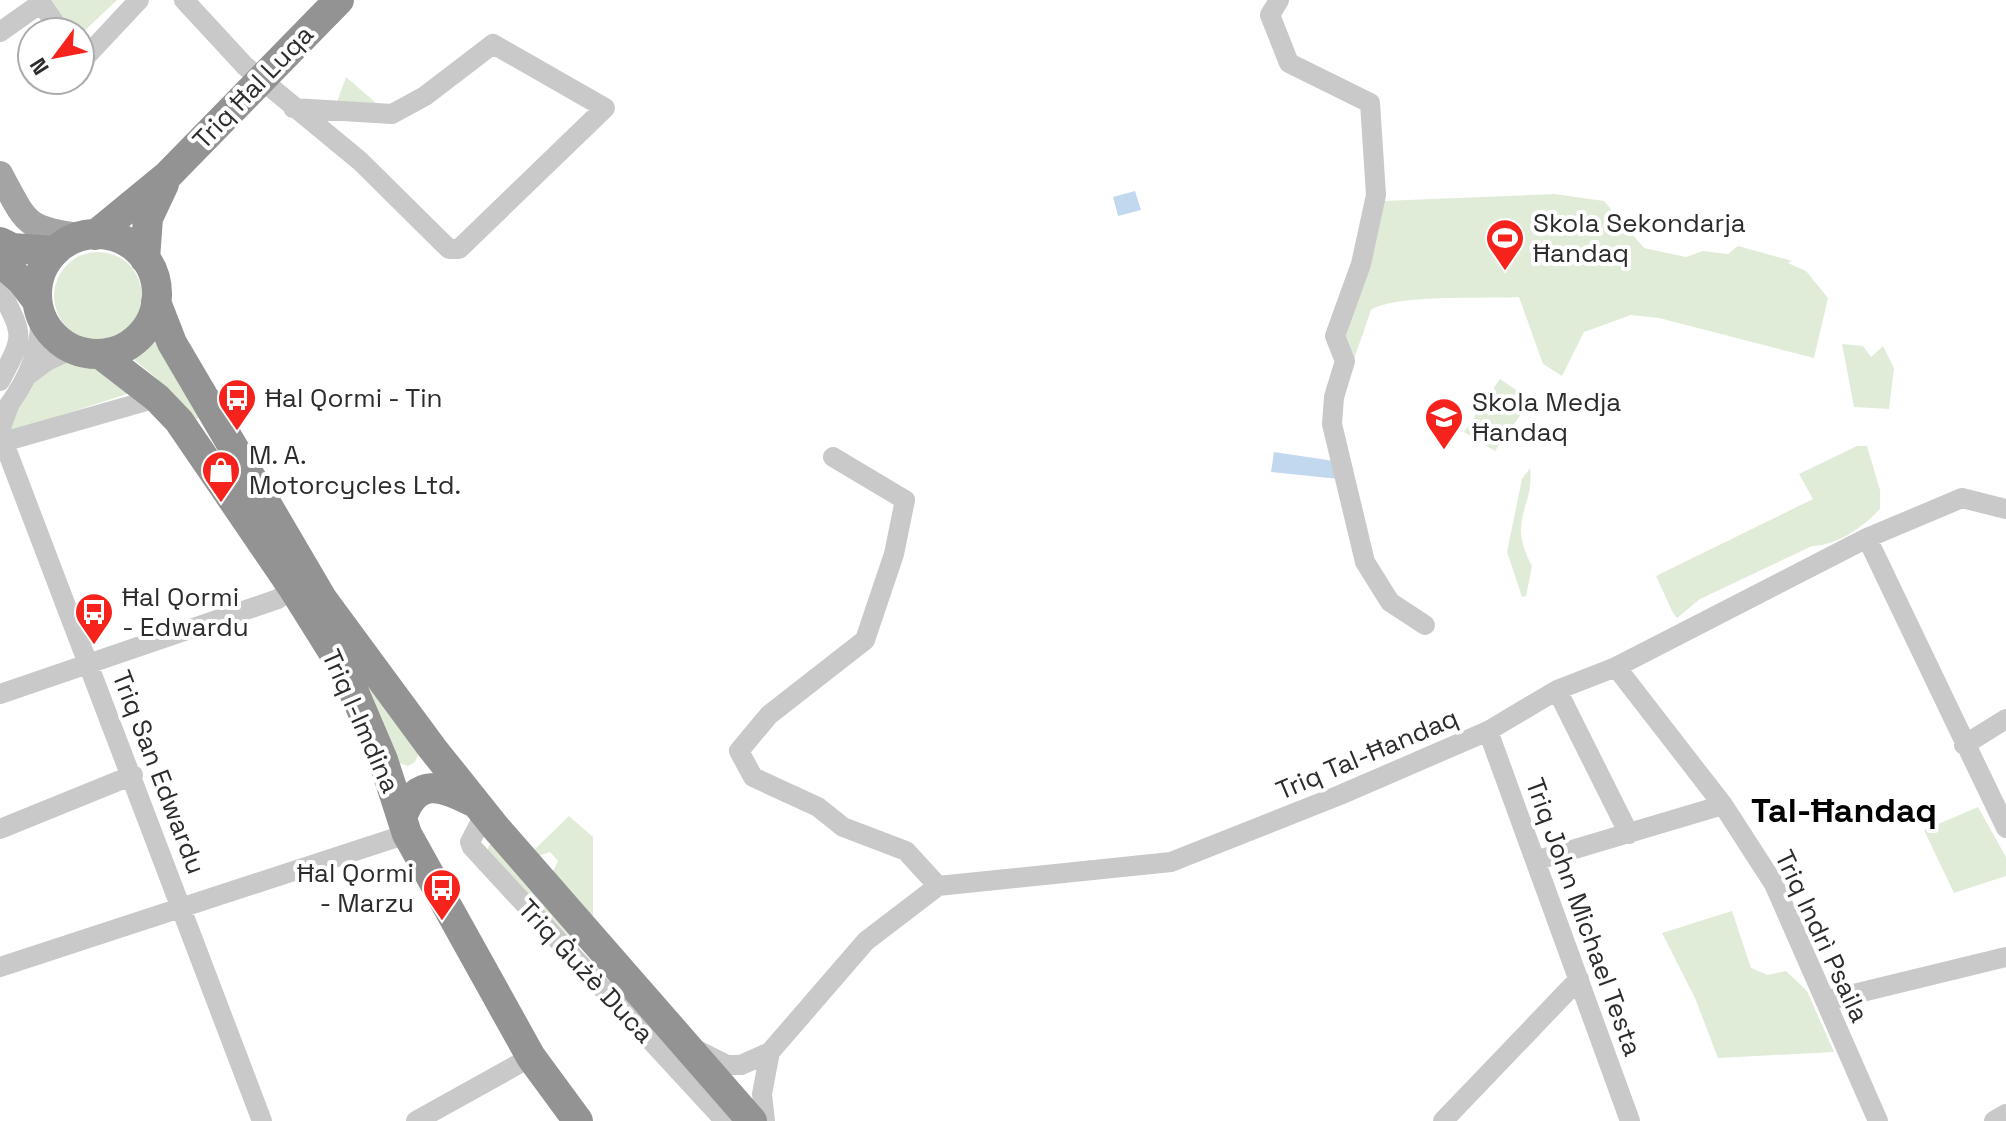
<svg xmlns="http://www.w3.org/2000/svg" width="2006" height="1121" font-family="'Space Grotesk',sans-serif">
<style>
.green{fill:#e0ecd8}
.water{fill:#c2d8ee}
.lines{fill:none;stroke-linecap:round;stroke-linejoin:round}
.minor{stroke:#c9c9c9;stroke-width:20}
.major{stroke:#a4a4a4;stroke-width:26}
.highway{stroke:#939393;stroke-width:30}
.labels{text-anchor:middle;dominant-baseline:central;stroke-width:8;stroke-linejoin:round;paint-order:stroke}
.street-label{font-size:26px;fill:#2c2c2c;stroke:#fff}
.poi-label{font-size:26px;fill:#2c2c2c;stroke:#fff;text-anchor:start}
.district-label{font-size:34px;font-weight:bold;fill:#000;stroke:#fff}
</style>
<rect width="100%" height="100%" fill="#fff"/>
<path class="green" d="M49,0H117L80,35L70,32Z
M346,77L376,103L337,102Z
M1554,194L1604,201L1644,248L1686,257L1703,251L1728,254L1738,246L1792,261L1788,263L1806,271L1828,298L1814,358L1659,318L1631,315L1584,332L1562,376L1543,364L1519,297C1485,299 1395,294 1371,310L1353,362L1339,333L1383,201Z
M54 296a44 44 0 1 1 88 0a44 44 0 1 1-88 0Z
M156,332L203,416L192,421L155,377L131,357Z
M1842,344L1863,346L1871,357L1883,346L1894,368L1889,409L1854,407Z
M67,359L96,365L133,392L7,433L34,375Z
M1500,379L1531,400L1495,451L1464,432Z
M1857,446H1867L1880,490V509C1862,528 1838,545 1812,546L1700,599L1677,618L1673,613L1656,576L1813,499L1799,474Z
M225,454L419,753L415,762L408,766L393,761Z
M1530,468C1535,508 1506,518 1532,566L1526,596L1522,597L1507,552L1522,479Z
M1978,807L2006,857V876L1954,893L1924,830Z
M569,816L593,837V920L552,874L558,861L550,852L536,857L532,852Z
M489,845H493L620,989L487,852Z
M1732,911L1751,968L1768,975L1786,971L1807,991L1834,1052L1718,1058L1695,998L1662,933Z"/>
<path class="water" d="M1135,191L1141,210L1118,216L1113,197Z
M1274,452L1334,461L1339,479L1271,472Z"/>
<g class="lines">
<path class="minor" d="M39,0L61,32
M184,0L245,66L360,161L449,249H459L605,108L493,44L425,96L392,114L293,108
M1279,0L1270,15L1289,63L1370,103L1376,195L1361,264L1335,336L1345,361L1334,397L1332,424L1365,562L1390,602L1425,625
M0,32L41,3
M80,63L139,0
M63,81L64,80
M0,289C24,337 25,334 0,381
M28,375L47,361L73,349
M9,406L1,427L4,443L262,1121
M0,417C23,388 42,352 40,316
M0,443L157,398
M833,457L905,500L894,554L865,640L769,715L739,751L753,777L818,807L843,827L906,851L938,886
M1867,538L2006,828
M1616,667L1723,805L1774,884L1878,1121
M1557,690L1629,834
M0,694L278,599L293,588
M1488,731L1630,1121
M1964,745L2006,719
M484,815L470,842L472,847L725,1121
M0,829L133,775
M1538,860L1723,805
M0,967L407,834
M1825,1001L2006,957
M699,1051L727,1065H741L770,1052L866,941L938,886L1171,862L1340,795L1488,731L1557,690L1616,667L1867,538L1962,498L2006,509
M416,1121L531,1057
M765,1121L762,1094L770,1052
M1443,1121L1579,979
M1994,1121L2006,1114"/>
<path class="major" d="M0,174C26,222 25,230 82,236"/>
<path class="highway" d="M37 294a60 60 0 1 1 120 0a60 60 0 1 1-120 0Z
M95,235L168,175L339,0
M0,242L12,248L54,251
M145,259L148,218L164,184
M0,262L22,281L37,301
M156,302L172,343L323,600L432,748L496,828L752,1121
M100,354L157,398L179,421L293,588L345,671L383,760L407,834L531,1057L578,1121
M402,818C416,776 442,786 473,802"/>
</g>
<defs>
<g id="stadium-pin" transform="scale(2)"><path d="M0 17L-7.5 6A9.5 9.5 0 1 1 7.5 6Z" fill="#f6231c" stroke="#fff"/><path d="M0-5a6.5 5 0 1 0 0 10a6.5 5 0 1 0 0-10ZM-3.5-1.8h7v3.6h-7Z" fill="#fff"/></g>
<g id="bus-pin" transform="scale(2)"><path d="M0 17L-7.5 6A9.5 9.5 0 1 1 7.5 6Z" fill="#f6231c" stroke="#fff"/><path d="M-5-6H5V4H4V6H2V4H-2V6H-4V4H-5ZM-3.5-4V0h7V-4ZM-3.5 1.2v1.5H-2V1.2ZM2 1.2v1.5H3.5V1.2Z" fill="#fff"/></g>
<g id="school-pin" transform="scale(2)"><path d="M0 17L-7.5 6A9.5 9.5 0 1 1 7.5 6Z" fill="#f6231c" stroke="#fff"/><path d="M0-5L7-2L0 1L-7-2ZM-4 1L0 2.5L4 1V4Q0 6-4 4Z" fill="#fff"/></g>
<g id="shop-pin" transform="scale(2)"><path d="M0 17L-7.5 6A9.5 9.5 0 1 1 7.5 6Z" fill="#f6231c" stroke="#fff"/><path d="M-5-2.5h2.3a2.7 3.5 0 0 1 5.4 0H5L5.5 6h-11ZM-1.5-2.5h3a1.5 2.3 0 0 0-3 0Z" fill="#fff"/></g>
</defs>
<g fill-rule="evenodd">
<use href="#stadium-pin" x="1505" y="238"/>
<use href="#bus-pin" x="237" y="398"/>
<use href="#school-pin" x="1444" y="417"/>
<use href="#shop-pin" x="221" y="470"/>
<use href="#bus-pin" x="94" y="612"/>
<use href="#bus-pin" x="442" y="888"/>
</g>
<g class="labels">
<g class="street-label">
<text transform="translate(253 87) rotate(-46)">Triq Ħal Luqa</text>
<text transform="translate(361 721) rotate(66)">Triq l-Imdina</text>
<text transform="translate(1367 754) rotate(-23)">Triq Tal-Ħandaq</text>
<text transform="translate(159 772) rotate(69)">Triq San Edwardu</text>
<text transform="translate(1584 917) rotate(70)">Triq John Michael Testa</text>
<text transform="translate(1822 936) rotate(65)">Triq Indrì Psaila</text>
<text transform="translate(586 971) rotate(47)">Triq Ġużè Duca</text>
</g>
<g class="poi-label">
<text x="1533" y="223">Skola Sekondarja<tspan x="1533" dy="30">Ħandaq</tspan></text>
<text x="265" y="398">Ħal Qormi - Tin</text>
<text x="1472" y="402">Skola Medja<tspan x="1472" dy="30">Ħandaq</tspan></text>
<text x="249" y="455">M. A.<tspan x="249" dy="30">Motorcycles Ltd.</tspan></text>
<text x="122" y="597">Ħal Qormi<tspan x="122" dy="30">- Edwardu</tspan></text>
<text x="414" y="873" text-anchor="end">Ħal Qormi<tspan x="414" dy="30">- Marzu</tspan></text>
</g>
<g class="district-label">
<text x="1844" y="810">Tal-Ħandaq</text>
</g>
</g>
<g transform="translate(56 56) rotate(238)"><circle r="38" fill="#ffffff" stroke="#ababab" stroke-width="2"/>
<path d="M0-6L14 30L0 20L-14 30Z" fill="#f6231c"/>
<text y="-12" font-size="22" font-weight="bold" text-anchor="middle" fill="#2c2c2c">N</text>
</g>
</svg>
